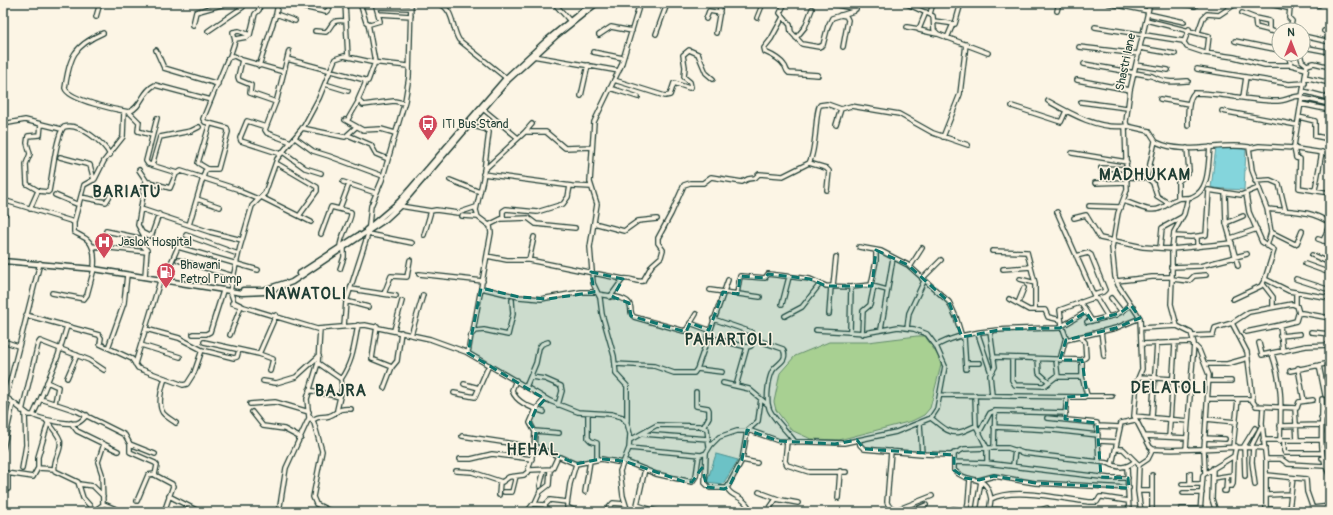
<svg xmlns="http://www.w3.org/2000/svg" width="1333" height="515" font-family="Pangolin,sans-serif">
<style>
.green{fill:#cfe69c;stroke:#779268}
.water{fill:#84d5dc;stroke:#5c9899}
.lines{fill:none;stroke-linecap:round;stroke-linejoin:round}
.minor-casing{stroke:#1f3d34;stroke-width:6}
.tertiary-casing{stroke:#1f3d34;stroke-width:7}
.minor{stroke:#fcf5e5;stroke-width:3.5}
.tertiary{stroke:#fcf5e5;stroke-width:4}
.marked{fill:#0f766e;fill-opacity:0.2;stroke:#0f766e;stroke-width:3;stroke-dasharray:8 5;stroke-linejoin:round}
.labels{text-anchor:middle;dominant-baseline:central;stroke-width:3;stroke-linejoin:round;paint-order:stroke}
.street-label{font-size:12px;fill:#1f3d34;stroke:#fcf5e5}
.poi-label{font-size:12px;fill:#1f3d34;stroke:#fcf5e5;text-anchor:start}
.district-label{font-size:16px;font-weight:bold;letter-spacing:1px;fill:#1f3d34;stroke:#fcf5e5}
</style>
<rect width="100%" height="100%" fill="#fcf5e5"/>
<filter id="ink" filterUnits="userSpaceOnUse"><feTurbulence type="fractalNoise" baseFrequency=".025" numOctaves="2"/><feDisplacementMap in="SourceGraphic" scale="8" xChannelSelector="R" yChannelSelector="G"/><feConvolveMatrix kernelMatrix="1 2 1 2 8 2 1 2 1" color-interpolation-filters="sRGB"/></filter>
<g filter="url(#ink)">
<path class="green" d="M917,336H925L939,357L941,365L930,408L924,415L912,421L839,440L811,439L791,430L776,410L774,402L780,373L795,356L829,342H868Z"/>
<path class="water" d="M1216,147L1246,149L1244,190L1211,188Z
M716,454L738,460L723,484L707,482Z"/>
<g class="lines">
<g class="minor-casing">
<path id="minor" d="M278,3L276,14L295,21
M284,3L326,12L329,9V3
M345,3L346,21
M360,3L366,22L370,24L380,21L375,3
M411,3L409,77L405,101L382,180L371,206L368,234L412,243
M438,3C455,10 451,27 459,40L506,78
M554,3L570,21
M663,3L674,5
M785,3L780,13L790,25L791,32L802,44L819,47L823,45L828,26L832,18L854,11L857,3
M828,3L856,9
M905,3L933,16L934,30L938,34L988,53
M1107,3L1148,11
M1150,3L1130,90L1126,122L1127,126L1149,131L1156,142C1185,156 1219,142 1249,147L1252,170L1267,209C1291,212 1309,209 1330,223
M1179,3L1195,6
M1266,3L1287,8L1291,3
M1309,3L1319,5
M377,7L411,8
M1057,11L1059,3
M1242,13L1255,18L1256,27L1279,33
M379,14L411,16
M930,14L933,3
M1148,14L1184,22
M840,15L846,16L848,20L843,47
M96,17L100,3
M783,17L771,39L764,48L765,52C772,55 780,59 784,65C787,68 785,70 789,73L818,75
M757,18L763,3
M1255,18L1269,21V31
M706,19L709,11L720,13
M1146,20L1209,36L1207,53
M934,21L955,24L961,3
M193,25L196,12L228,3
M907,27L919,29L926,12
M1095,27L1183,41L1187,47L1205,53L1234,57L1265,65H1291L1306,69
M919,30L937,34
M1290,30L1292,21L1289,18L1290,7
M208,31L243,7L245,3
M315,31L326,32C334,25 329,19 346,21L348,57
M1324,31L1330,33
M1198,32L1203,18L1207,14L1219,15L1237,3
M103,33C73,46 70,57 65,88C68,100 117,110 129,112C142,107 142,91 155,85L211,100
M716,33L720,10L719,3
M656,34L667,4
M599,35L611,27L632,31
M1303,36L1330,42
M796,38L805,27L812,9
M947,38L953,24
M236,39L247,37L249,35
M1235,41L1279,50
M1184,42L1189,29
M1079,47L1139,54
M1303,47L1330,52
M1140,48L1175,54
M156,50L164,68L218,84
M289,51L277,99L265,130L267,133L291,142
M593,52L623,58
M1288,54L1291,65
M1300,54L1302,61L1307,65
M230,56L235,41L233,32L239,31L250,35L255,14L259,10L260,3
M533,56L619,71
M287,59L365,80V84L358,100L363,105L394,101L404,103
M242,60L284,72
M1084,64L1152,76C1164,83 1174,82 1188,81
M1136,65L1168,70
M259,66L276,14
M408,66L371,62L344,56L335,59L319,98L304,126L277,159L265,193L252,206L240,247L230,291L234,302L244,307L317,329L365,325L430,339L466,352L550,401L578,412L611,414L622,417L627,423L630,434L629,448L620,471L623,496L628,512
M1330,67L1314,63L1307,65L1294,146V148L1297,149L1330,154
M1197,69L1289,84L1305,83
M1305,77L1330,83
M614,80L665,96L670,95L674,83L689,88L691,87L690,82L684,77L685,67L683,55L689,50L698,54L706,73L713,79
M1077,80L1130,90
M365,82L368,81L375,62L368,23
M325,84L348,91
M610,88L638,97
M1303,91L1330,98
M581,96L588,65
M1243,97L1246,77
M1302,98L1330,104
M1160,99L1189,104
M1048,101C1071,114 1099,130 1126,126
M1081,102L1127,108
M1301,104L1330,110
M1012,106L1061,122L1066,111
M483,109L518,138
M1222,111L1297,125
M129,112L139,122L138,131L152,135
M1299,117L1315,121V136L1330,139
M157,118L146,161L148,164L177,173
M345,120L363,130L381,129L395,133
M347,121L358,102
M3,124L25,120L61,129
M469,125L485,129L489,132L483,179L476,210L478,217L490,226L491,233L473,332
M836,125L841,109
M1125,126L1127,190L1118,213L1112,248L1115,277L1118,285L1140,318L1142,369L1137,381L1134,416L1150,447L1153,449C1191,452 1228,445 1265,448
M1188,126C1188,117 1187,100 1194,93C1222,93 1250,101 1278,101C1287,101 1293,95 1302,96
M266,127L247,121L240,138L241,141L281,154
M302,128L345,137L356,127
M525,132L532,124
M348,135L371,145L376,154L388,159
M943,137L960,94L966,44
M295,138L313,151L329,156L383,176
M1250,148L1259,146L1294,148L1296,158L1300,159L1299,188L1330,193
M283,152L305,168L321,173
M1072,153L1127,162
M60,157L90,165L94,180
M276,163L317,187V191L299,216
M809,163L826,168L829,171L827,190
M152,165L160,137L191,131L199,127
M1101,168L1127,169
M208,169L198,163L210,123
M139,170L147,182
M484,170L525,132H546L565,148L592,147
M483,174L572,186L591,187
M1127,177L1147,178L1155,141
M1147,178L1153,183L1157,196L1168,203
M450,180L480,192
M1255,181L1270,180L1279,184L1285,209
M343,182L376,193
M1095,183L1127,182
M1208,190L1241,195L1258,188
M1315,190L1322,152
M39,191L27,184L26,164L30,154L27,143L28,136L40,135L41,125
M239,191L258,199
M1225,193L1226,223L1238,266
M1246,194L1249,212L1262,242L1274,250L1265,279L1289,291L1330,298
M55,195L79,205
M81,197L106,202L111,194
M261,197L311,222
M1178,198V182L1189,171L1187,148
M1188,198L1184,214L1174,232L1172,249V279L1189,281L1194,276L1206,275
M197,199L220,207
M3,200L74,222
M1123,201C1136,204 1149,214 1161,208C1167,206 1170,201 1177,199C1182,197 1187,199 1192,197C1210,191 1208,163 1210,147
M400,206L431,211
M1089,206L1120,207
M340,208L349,184
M30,209L38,191L48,192L49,191C52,178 56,134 64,127C79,122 104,143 110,155
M141,209L210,232L242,240
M1267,209L1271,232L1267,246
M1057,212L1095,298
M3,214H5
M462,216L478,217
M1074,218L1086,215L1100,238L1143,247L1172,249L1232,243
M503,219V211L506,209L537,212L563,204L568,197L570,186
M594,223L624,231L638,221L657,219
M1226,223L1243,216
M189,225L205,171L208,169H218L228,132L227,128L205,122L203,119L228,58L234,56L242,60L238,77L239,80L251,85L250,93L276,102
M489,225L501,219L528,218L536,224L575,228
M106,231L144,239
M1271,232L1295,244L1297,243L1302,231
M143,233L149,236L152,234L159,214
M321,234L331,207L351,212C353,218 340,236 340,247
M186,235L238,254
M424,235L431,211L436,210L458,213L476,207
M1174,236L1191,237L1206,235L1209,190
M1231,238L1257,229
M1318,239L1330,243
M1323,241L1330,223
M92,246L147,252
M859,247L881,251L908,265L949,302L956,317L962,337
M1197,247V237
M1160,248L1162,228L1182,217
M992,251L1027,252L1035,283V310
M1312,255L1330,263
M487,256L507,260H529L623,279
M1076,256L1088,253L1091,255L1105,290L1103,292L1094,295
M178,260L233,276
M529,260L534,237
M1305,264L1330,273
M94,267C95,256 94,242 83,237C80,235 77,234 74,232V222L84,185L95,179L104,161L123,137L124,111
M910,267L922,248
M1171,267L1200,266L1247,254
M340,269L344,257V248
M1003,269L1031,267
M419,274L483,281
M145,276L147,250L142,245L144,236L138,225L145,183L149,182L170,188L176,174L181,171L240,190
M164,279L178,247L258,270
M922,279L941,260
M1020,279L1035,283
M1172,279L1171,304L1177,326
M1296,279L1330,290
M1117,281L1152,277H1172
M1263,284L1273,297V307
M833,286L836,257
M872,286L887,290
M481,288L519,297L541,299L581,292H597
M351,289L396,296
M710,290L760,297
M52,293L84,299L87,295L94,269
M384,294L391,276L407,277L410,260
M598,294C606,296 627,296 630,305C632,310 629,313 634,317L684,331L687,329L696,314
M737,294L740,276L765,278L768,274L810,279L826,286L851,287L871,285L876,261V250
M610,297L623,279C631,277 636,283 643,281L652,265L661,257L663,250L658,243V238L671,214L684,185L690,183H703L711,177L742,182L748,179L755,178L759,174L783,176L809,163C817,150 815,110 820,105L827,104L841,109L851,106L899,114L933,133L968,145
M1111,298L1122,312
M1009,299L1029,310H1045L1048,317L1061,320
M1233,299L1261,286L1265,279
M346,301L368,307
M1080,302L1092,321
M1018,303L1024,288
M782,304L789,277
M1296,305V292
M829,314L831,286
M26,315L99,335L101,338L100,344L132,359L138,368L183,385L187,384L194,373L202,350
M785,316L802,307L820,284
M713,319L751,332
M1087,322L1116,315L1131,305
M690,323L709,330
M1232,323L1247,352L1253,400
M344,326L346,302L368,234
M377,326L372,359L392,367L384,388
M907,328L909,313L924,281
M1141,328L1177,326L1191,333L1194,343L1186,449
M146,329L179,338L202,350L234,358L237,357L239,350
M881,329L893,258
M394,330L402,301
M816,330L850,332
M990,331L995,367L990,375L992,395
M1101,331L1104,356
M1246,332L1280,325
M1311,332L1330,334
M193,334H206L210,332L223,291
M862,334L863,311L870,305L874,286
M978,334L991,373
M230,335L241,306L232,303
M411,335L423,295
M1192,336L1213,335L1215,328L1232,323L1249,312L1292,304L1297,306L1299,313
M1280,336L1300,334
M707,337L747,347L751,346L753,341L757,340L783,349C789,362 776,363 772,372C768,381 766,399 769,408C771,417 789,433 795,442
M964,337L966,369
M1066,340L1116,328L1140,318
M3,341L18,346
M204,342L259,354L276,315
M1259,343L1262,355L1306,346L1330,345
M1141,344L1191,342L1199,350L1209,375L1204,449L1205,473
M141,345L180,357
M936,346C967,327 1024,329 1060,328L1062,325L1060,310L1093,298L1097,299L1108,317
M108,348L124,303L127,275
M1283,352L1280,325L1296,321L1298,314L1302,313L1330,318
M468,353L471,335L475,331L484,330L508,335L513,314L512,300
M259,354L273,359L270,371
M1272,354C1283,386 1281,408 1280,441
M993,357L1082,360L1086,357L1085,342L1082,339
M1012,358V380L1015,385L1044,386L1057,376
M1038,359L1039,373L1049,382
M1056,360L1058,377H1082
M1060,360L1066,337L1062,326L1086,312
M318,363L341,379L342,388L337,410
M966,363H980
M135,364L160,281
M615,364L654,366L674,373H694L697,369L728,280
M1206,364H1227L1248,358
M1319,365L1325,395
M392,367L397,361L401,332
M1298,368L1304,401
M697,369L722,372
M1290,371L1330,363
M531,377L545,379L561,386L562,391L558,405
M1140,377L1173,379
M67,378L77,355
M165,378C162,387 157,404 163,413C166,417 172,420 176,423
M341,379C353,361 354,346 358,325
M516,380L512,390C516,403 532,408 544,412
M263,381L276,383L296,377L319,356
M1210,381H1231
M47,382L58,387L55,403
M723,383L749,389L767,404
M464,384L479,388
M1172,385L1190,386
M736,386L747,347
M526,387L536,363L539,348L542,344L548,342
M309,390L340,397
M696,392V406L708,408L709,410V417L704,426
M454,393L475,397L489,365
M3,395L29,415H33L40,400H44L77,411L125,435L130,444V452L155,463L157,465L155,475L172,484L173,486L164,512
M940,395L1084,397L1087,395L1082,377V360
M975,395L976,426L987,448H1008L1023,453L1108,463C1118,468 1126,469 1135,461
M1086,396H1112
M6,398L40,263
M1208,399H1251L1256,406L1297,408L1299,402L1313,400
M1322,399C1323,427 1317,451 1330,476
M40,400L58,356L67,326
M250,404L275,402L309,412
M1263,407L1262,423L1266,461V512
M1295,408L1297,440
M536,409L545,399
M1322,410L1330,408
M22,411L38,344L40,341L89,360L104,370
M252,412L263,426L284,429L301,438
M588,413V438L591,441L597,443V459
M33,415C40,419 68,425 77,423C81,422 84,418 87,415
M309,415L314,423L322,451L313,497L316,504L332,512
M1065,416L1067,397
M1134,416L1188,421
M1152,417L1157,343
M931,418C939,424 949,435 960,432C966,431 971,427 976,426
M1047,418L1097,423L1099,462
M1321,418L1330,417
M45,419C50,425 57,432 60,440C63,450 52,460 55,471L78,482L83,498L91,507L92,512
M1206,419L1236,422
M313,420C319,415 322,418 329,416C340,412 336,408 351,409
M627,421V386L616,374L614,356L602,314L600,298L593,283L590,247L597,204L590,182L594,122L621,66L640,3
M71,423L77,431L118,451
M920,423L922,454
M1098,426L1120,427
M1280,426L1321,425
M994,427L1053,430L1098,435
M535,431L559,433
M1328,432H1330
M979,433L990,413L995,411L1066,413
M643,434L708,439
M462,436L535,447
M1144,436L1187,438
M1169,437L1175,343
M1204,438L1225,439
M630,440L657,425L700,426L707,429L709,447
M859,440L860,445L864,449L922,454L951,455L964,449L987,448V463
M1263,440H1321
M1099,441L1117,442
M1284,441V451L1285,453H1321
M787,442L785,461L787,465L809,472H846
M130,444L155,454
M1233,447L1238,399
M1251,447L1261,427
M1253,447L1252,462L1255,485
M629,448L701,455L706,453L711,445L719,437L737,431H751L779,441L844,443L896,432L931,418L937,409L945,366L936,346L927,334L914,329L898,327L865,333L850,332L851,287
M994,448L995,411
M3,449L13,403
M534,449L535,432L530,423L536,409
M1116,449H1123L1139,465L1138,491L1141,512
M891,451L887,502C888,507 894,510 899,509L932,496
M706,453L705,483L710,488H727L742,460L757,463
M954,453V470C969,486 986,471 991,499
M1322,458H1330
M460,459H471L492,454L532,459
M1266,459H1281L1288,464L1325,466
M742,460L747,431L758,421L761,399
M624,461L656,474L692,482L696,476L699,455
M954,462L987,463L1109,478H1128
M1013,465L1015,450
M1112,465L1121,423L1135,420
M1139,465L1148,459L1153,449
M1127,467L1129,512
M38,468V457L48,423
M1213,468L1212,499L1216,512
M22,469L26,445L25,413
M645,469L637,505L659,512
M3,470L8,477V489
M456,471L472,472L502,482L509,477L524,475L530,470L552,469L558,456
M528,471L534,449L537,447L576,464L601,459L623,463
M6,473L33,477L38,468L54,469
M1190,473V484
M1152,475V512
M1267,475L1306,479L1307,492L1314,512
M1245,476L1244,446L1255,428
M1213,478L1233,475
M979,480L994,476L1035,483L1129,488
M79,484L93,486L103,496
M1182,484H1202
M540,486L544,470
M1227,486H1232L1233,484L1234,456
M727,488C732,498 740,494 748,506
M1138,491H1151
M1224,491H1226L1227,476
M504,492H512L516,476
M585,492L590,461
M759,492L778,499
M1183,493H1202
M499,495L500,482
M1267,495L1290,494
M169,496L200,512
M838,498L840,471
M137,501L148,475L154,474
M535,503L540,492L549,485L550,470
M103,504L102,474L98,462L104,444
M545,505L547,512
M1313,508L1330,506
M97,509L104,504L123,512
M571,509L579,512
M953,509L971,512
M989,509L1019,512
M1181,509H1200
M1267,509L1289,510L1293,478
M279,512L286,468L309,418L307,399L318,363L320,329
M527,512L533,504L545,505L550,500L567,502
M571,512V509L567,507V505L570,484L576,464
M605,512L613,503L625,504
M767,512L776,499L798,503
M910,512L926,505
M966,512L968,503L970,479
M976,512L981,481
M989,512L991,499C1014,487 1062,499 1089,502H1097L1100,497H1102L1128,501
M1035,512L1047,508
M1200,512L1203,475L1234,456L1236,446"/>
</g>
<g class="tertiary-casing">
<path id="tertiary" d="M366,230L399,202L506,78L546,41L592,3
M3,261L94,269L242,293L265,292L292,282L386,219L400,206L508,80L557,35L597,3
M299,274L359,235
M243,290H263L285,283"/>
</g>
<use href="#minor" class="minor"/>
<use href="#tertiary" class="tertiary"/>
</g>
</g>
<path class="marked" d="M876,250L908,265L949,302L962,337L1004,329L1060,328L1086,312L1092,321L1120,313L1131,305L1140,318L1116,328L1066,340L1060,360H1082L1087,395L1067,397L1065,419L1097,423L1101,477L1128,478L1129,488L1035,483L994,476L979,480L965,478L954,470V455L864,449L857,440L835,444L779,441L747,430L742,460L729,487L724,489L707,487L702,468L692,482H685L624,461L601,459L576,464L536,446L534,449L536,432L530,423L536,409L545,399L468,353L481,288L519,297L548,299L594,292L591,272L623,279L613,297L629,303L631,316L686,332L690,323L709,330L723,292L738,294L740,276L765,278L768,274L810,279L826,286H872Z"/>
<defs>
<g id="bus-pin" transform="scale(1)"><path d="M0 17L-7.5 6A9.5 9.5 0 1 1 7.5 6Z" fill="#d1495b" stroke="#fcf5e5"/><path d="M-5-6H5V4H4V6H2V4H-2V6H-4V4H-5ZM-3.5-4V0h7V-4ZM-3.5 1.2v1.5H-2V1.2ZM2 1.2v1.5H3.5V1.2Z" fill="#fff"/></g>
<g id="hospital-pin" transform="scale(1)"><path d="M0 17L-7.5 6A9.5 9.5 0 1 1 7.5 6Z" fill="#d1495b" stroke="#fcf5e5"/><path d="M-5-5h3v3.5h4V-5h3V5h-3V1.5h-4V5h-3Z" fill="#fff"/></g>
<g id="fuel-pin" transform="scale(1)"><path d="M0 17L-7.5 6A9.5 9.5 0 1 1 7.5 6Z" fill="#d1495b" stroke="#fcf5e5"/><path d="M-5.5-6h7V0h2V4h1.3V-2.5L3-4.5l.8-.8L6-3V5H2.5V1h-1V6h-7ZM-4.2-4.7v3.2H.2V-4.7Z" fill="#fff"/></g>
</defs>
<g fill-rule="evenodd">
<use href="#bus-pin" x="428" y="124"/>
<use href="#hospital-pin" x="104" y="242"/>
<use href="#fuel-pin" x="166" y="272"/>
</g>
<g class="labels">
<g class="street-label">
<text transform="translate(1126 62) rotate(-78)">Shastri lane</text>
</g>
<g class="poi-label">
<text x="442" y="124">ITI Bus Stand</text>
<text x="118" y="242">Jaslok Hospital</text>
<text x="180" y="265">Bhawani<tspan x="180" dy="14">Petrol Pump</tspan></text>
</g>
<g class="district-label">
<text x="1145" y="175">MADHUKAM</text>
<text x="127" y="192">BARIATU</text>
<text x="306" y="294">NAWATOLI</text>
<text x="729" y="340">PAHARTOLI</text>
<text x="1169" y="388">DELATOLI</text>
<text x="341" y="391">BAJRA</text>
<text x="533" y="450">HEHAL</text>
</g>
</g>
<rect width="1333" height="515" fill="none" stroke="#fcf5e5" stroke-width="16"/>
<rect x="8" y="8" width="1317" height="499" fill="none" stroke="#1f3d34" stroke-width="1.5" filter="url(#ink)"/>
<g transform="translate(1291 42)"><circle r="19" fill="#fcf5e5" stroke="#a4ab9e"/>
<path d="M0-3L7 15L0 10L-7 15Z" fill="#d1495b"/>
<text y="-6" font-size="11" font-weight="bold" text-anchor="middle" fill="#1f3d34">N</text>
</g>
</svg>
